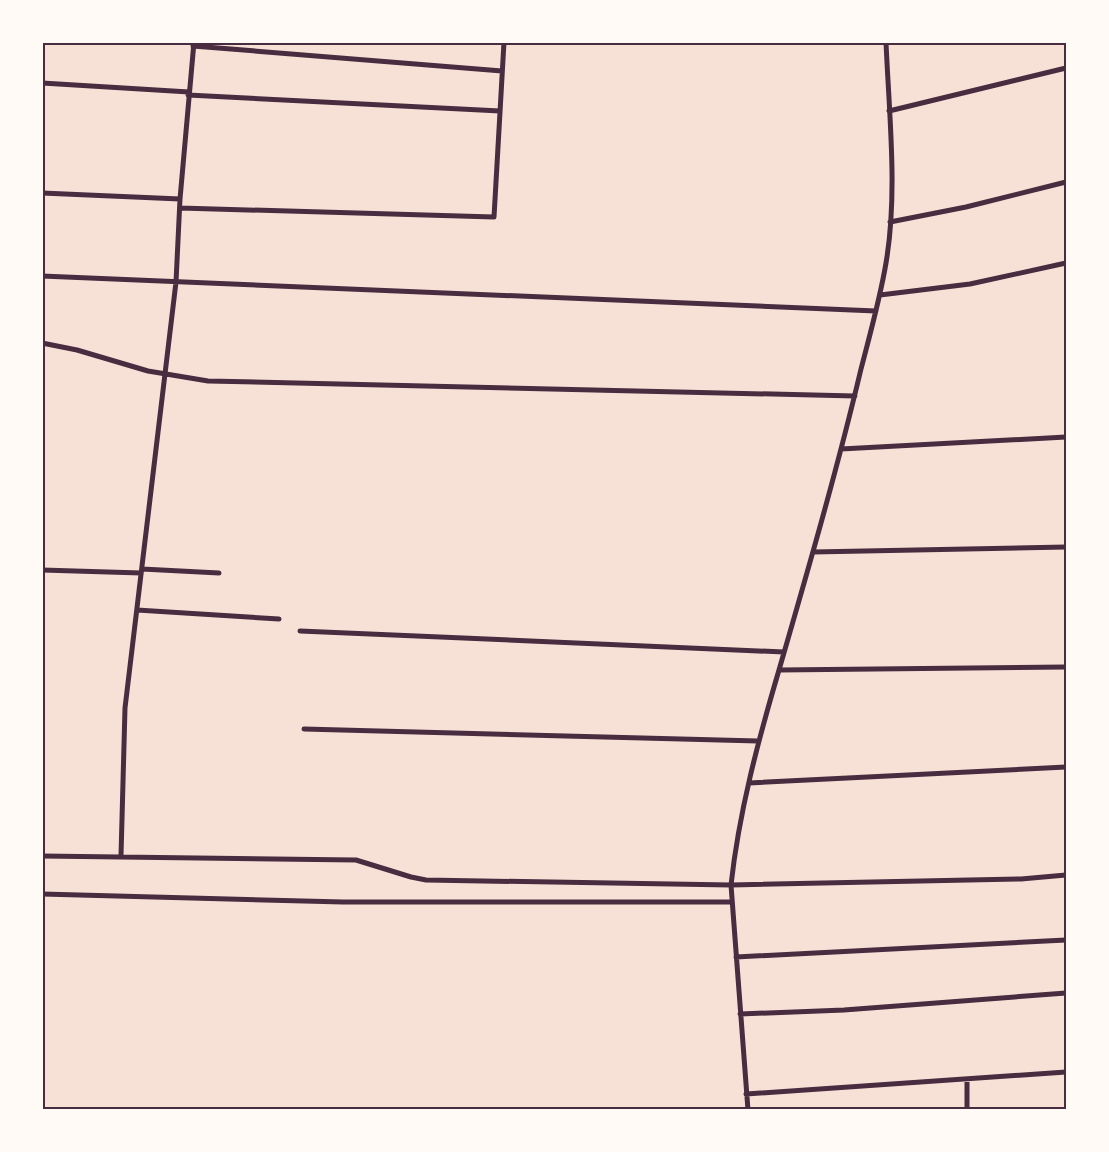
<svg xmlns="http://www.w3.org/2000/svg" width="1109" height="1152" font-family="'Source Sans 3',sans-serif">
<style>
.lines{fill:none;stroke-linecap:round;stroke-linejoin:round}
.minor{stroke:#4a2c40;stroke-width:5}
.neatline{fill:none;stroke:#4a2c40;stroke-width:2}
</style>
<rect width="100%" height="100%" fill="#f7e1d7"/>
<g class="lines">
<path class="minor" d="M193,46L502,71
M42,83L189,92
M188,95L500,111
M889,111L1066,68
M42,193L180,199
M180,208L494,217L504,42
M890,222L966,207L1066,182
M42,276L876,311
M880,295L970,284L1066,263
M42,343L77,350L148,371L208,381L855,396
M841,449L1066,437
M813,552L1066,547
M142,569L219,573
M42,570L141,573
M137,610L279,619
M300,631L784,652
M779,670L1066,667
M304,729L758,741
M749,783L1066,767
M42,856L356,860L411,877L426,880L731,885L1021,879L1066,875
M121,856L125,708L176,282L180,199L194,42
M42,894L343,902H732
M736,957L1066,940
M740,1014L844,1010L1066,993
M746,1094L1066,1072
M748,1110L731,885C739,812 758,741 779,670C808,570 837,470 861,369C870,334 880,299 886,263C898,193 889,114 886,42
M967,1110V1079"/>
</g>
<rect width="1109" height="1152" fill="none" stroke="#fffaf5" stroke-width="88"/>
<rect x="44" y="44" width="1021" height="1064" class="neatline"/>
</svg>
